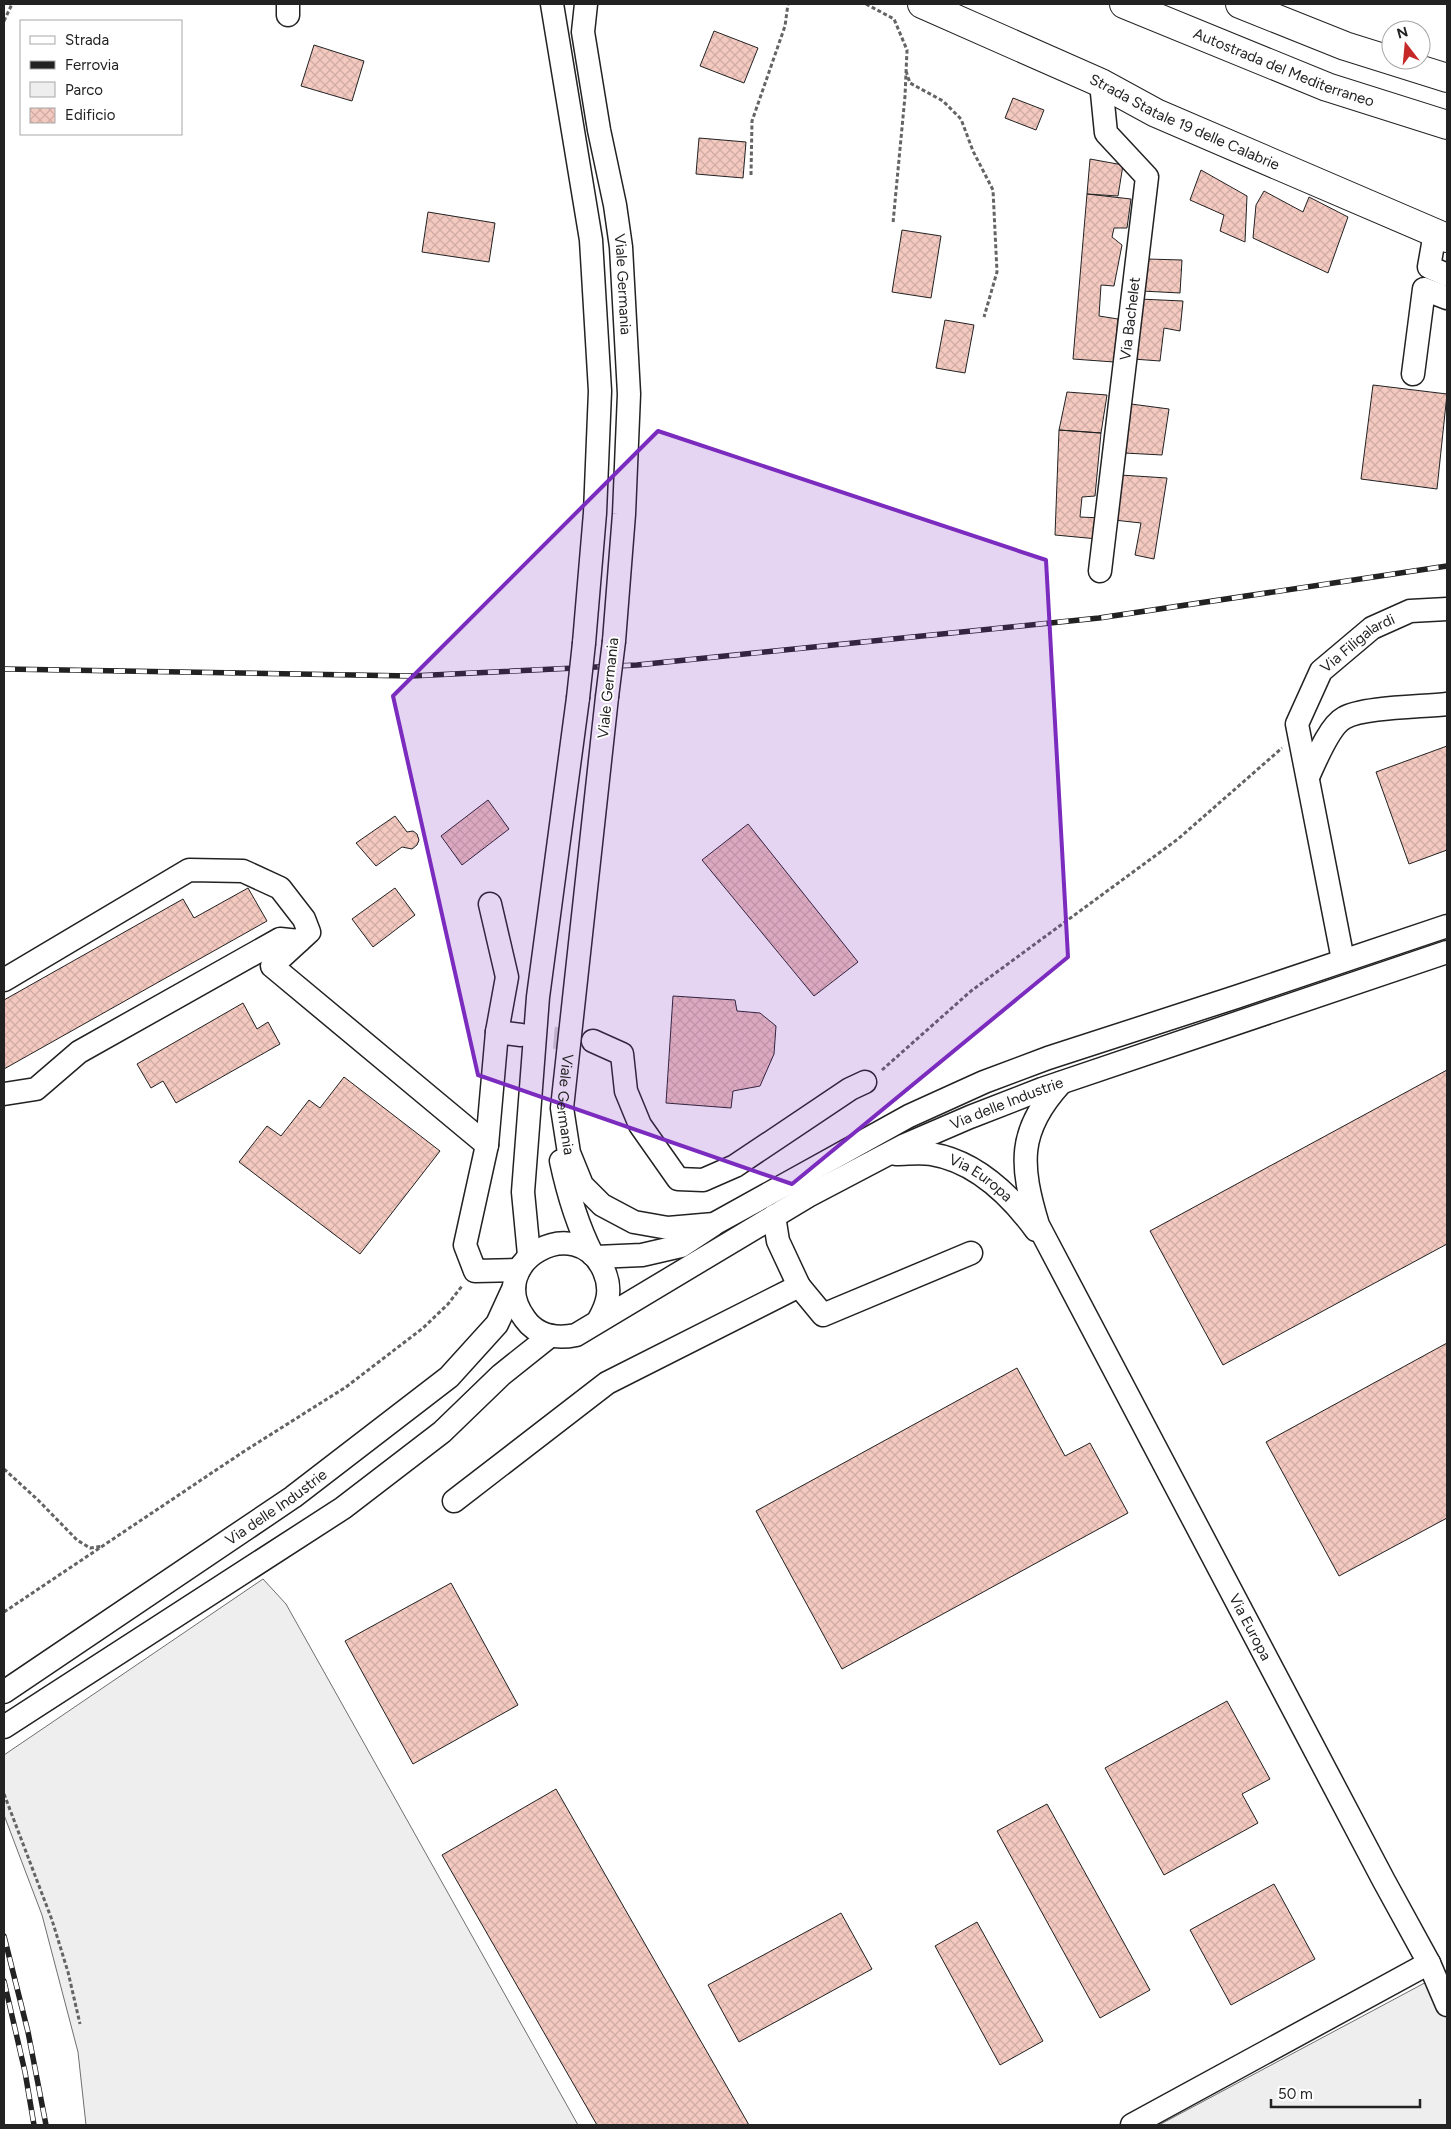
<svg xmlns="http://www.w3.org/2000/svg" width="1451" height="2129" font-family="Figtree,sans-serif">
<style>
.green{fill:#eee;stroke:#6f6f6f}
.building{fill:url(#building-cross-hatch);stroke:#222}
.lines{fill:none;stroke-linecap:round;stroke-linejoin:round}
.minor-tunnel{stroke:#d3d3d3;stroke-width:22;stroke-dasharray:22 11;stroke-linecap:butt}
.minor-casing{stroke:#222;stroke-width:25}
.major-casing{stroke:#222;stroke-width:30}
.highway-casing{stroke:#222;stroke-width:30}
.path{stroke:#646464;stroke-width:3;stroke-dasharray:4 2.5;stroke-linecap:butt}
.minor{stroke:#fff;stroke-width:22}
.major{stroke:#fff;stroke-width:28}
.highway{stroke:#fff;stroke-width:28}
.rail-casing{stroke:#222;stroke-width:5.5}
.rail{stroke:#fff;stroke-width:4;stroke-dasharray:11;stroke-linecap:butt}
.minor-bridge-casing{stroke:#222;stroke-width:25;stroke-linecap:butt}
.minor-bridge{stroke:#fff;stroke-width:22}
.marked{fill:#7b2cbf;fill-opacity:0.2;stroke:#7b2cbf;stroke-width:4;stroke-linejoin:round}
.labels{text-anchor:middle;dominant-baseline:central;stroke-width:4;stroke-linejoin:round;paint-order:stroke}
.street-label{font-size:15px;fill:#222;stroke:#fff}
</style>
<defs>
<pattern id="building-cross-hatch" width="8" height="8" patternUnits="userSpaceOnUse" patternTransform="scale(1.25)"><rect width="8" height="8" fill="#f3c9c0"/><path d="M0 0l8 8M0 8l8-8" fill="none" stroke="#d0aca5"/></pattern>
</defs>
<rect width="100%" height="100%" fill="#fff"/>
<path class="green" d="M263,1579L286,1604L578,2125H86L78,2052L42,1915L4,1815V1755Z
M1447,1971V2125H1159Z"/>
<path class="building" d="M714,31L758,48L744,83L700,66Z
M314,45L364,61L352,101L301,86Z
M1013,98L1044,110L1036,130L1005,118Z
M699,138L746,142L743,178L696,174Z
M1090,159L1123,165L1118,196L1087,194Z
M1201,170L1247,196L1245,242L1220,231L1224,215L1190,200Z
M1264,191L1303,212L1309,197L1348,217L1328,273L1253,238L1256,205Z
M1087,194L1131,199L1127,228H1114L1112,237L1122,245L1114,286L1101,285L1099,316L1118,319L1114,362L1073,359Z
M428,212L495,223L489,262L422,252Z
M902,230L941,236L931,298L892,292Z
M1147,259L1182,260L1180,293L1142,291Z
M1139,299L1183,301L1180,331L1164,328L1160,361L1133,359Z
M945,320L974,325L965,373L936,368Z
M1373,385L1447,394L1437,489L1361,479Z
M1067,392L1107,395L1101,433L1059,430Z
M1131,404L1169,409L1162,455L1124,453Z
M1059,430L1101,433L1095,496L1082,497L1080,517L1102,518L1098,539L1055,535Z
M1120,475L1167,478L1154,559L1135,555L1141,523L1114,520Z
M1447,746V850L1409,864L1376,772Z
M488,800L509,829L462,865L441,836Z
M395,816L407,832L413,831L417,834L419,840L417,845L412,849L402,847L376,866L356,843Z
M748,824L858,962L814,996L702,860Z
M248,888L267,921L4,1069V1000L183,899L194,918Z
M395,888L415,915L373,947L352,919Z
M673,996L735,1000L737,1011L760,1013L776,1026L774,1054L760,1086L733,1091L731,1108L666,1103Z
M243,1003L257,1029L268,1022L280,1044L176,1103L163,1081L151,1088L137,1064Z
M1447,1070V1244L1223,1365L1150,1231Z
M344,1077L440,1151L360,1254L239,1162L267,1126L281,1136L309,1100L320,1108Z
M1447,1343V1518L1339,1576L1266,1442Z
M1017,1368L1065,1456L1090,1443L1128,1513L842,1669L756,1511Z
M451,1583L518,1705L413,1764L345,1641Z
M1227,1701L1270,1779L1242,1794L1258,1823L1164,1875L1105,1768Z
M556,1789L749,2125H597L442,1855Z
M1047,1804L1150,1990L1100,2018L997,1831Z
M1274,1884L1315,1959L1231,2005L1190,1930Z
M841,1913L872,1969L739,2042L708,1985Z
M977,1922L1043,2041L1000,2065L935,1946Z"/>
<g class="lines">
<path class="minor-tunnel" d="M521,1035L593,1041"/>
<g class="minor-casing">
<g id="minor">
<path d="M552,4L591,240L600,391L595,513L584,643"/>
<path id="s1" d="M586,4L583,32L599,130L615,205L621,247L629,394L624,514L614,641"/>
<path d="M288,15V4"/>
<path d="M1435,233L1429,267L1447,275"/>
<path d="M1413,374L1424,289L1447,298"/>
<path id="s2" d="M1100,571L1147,177L1106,133L1101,83"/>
<path id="s3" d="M607,697L562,1108L569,1153L582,1185L602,1205L634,1222L668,1228L714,1224L909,1116L984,1082L1048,1058L1236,997L1447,926"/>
<path d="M1308,777C1315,762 1329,726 1344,718C1363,707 1422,707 1447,704"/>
<path d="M490,904L507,977L497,1032"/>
<path id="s4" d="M1343,960L1297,724L1321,671L1372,628L1410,611L1447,609"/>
<path d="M4,980L189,870L243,871L280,888L304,919L309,932L272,966L487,1145L465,1245L475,1271L519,1270"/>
<path d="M593,1041L622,1054L626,1091L640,1125L678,1179L703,1180L735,1166L850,1089L865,1082"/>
<path id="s5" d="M1061,1083C1017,1131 1020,1165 1038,1225L1384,1881L1429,1963L1447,2005"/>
<path d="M4,1094L36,1089L79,1052L280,939L299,941"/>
<path d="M487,1145L497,1032L521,1035"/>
<path id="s6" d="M896,1154C908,1154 920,1152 931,1154C975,1161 1011,1196 1036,1230"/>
<path d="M561,1161C568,1194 577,1224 592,1254"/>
<path d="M774,1216L778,1241L799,1286"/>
<path d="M529,1255L523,1192L538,997L578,698"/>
<path d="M596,1257L642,1255L681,1246L713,1225"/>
<path id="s7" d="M598,1321C608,1304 612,1289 604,1271C578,1210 482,1261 525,1319C537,1336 557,1339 576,1335L808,1196L905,1145L970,1117L1042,1089L1447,952"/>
<path d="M454,1501L607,1383L799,1286L823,1315L971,1253"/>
<path id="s8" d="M4,1692L293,1497L449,1377L497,1324L514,1287"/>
<path d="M4,1727L343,1508L442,1432L501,1375L550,1336"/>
<path d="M1132,2125L1429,1963"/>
</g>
</g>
<g class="major-casing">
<g id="major">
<path id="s9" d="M922,4L1101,83L1156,113L1447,238"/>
</g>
</g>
<g class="highway-casing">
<g id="highway">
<path id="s10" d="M1124,4L1327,87L1447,125"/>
<path d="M1240,4L1345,46L1447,78"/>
</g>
</g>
<path class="path" d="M866,4L894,19L907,50L905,96L893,223
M4,21L12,4
M906,71L910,83L943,101L961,119L973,151L993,190L997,272L984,317
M751,175L752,121L785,26L788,4
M882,1070L971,991L1178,839L1282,748
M4,1469L38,1500L77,1540L90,1548L103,1546
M4,1612L243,1452L346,1387L423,1328L448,1304L462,1286
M4,1794L52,1920L68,1972L80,2024"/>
<use href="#minor" class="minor"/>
<use href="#major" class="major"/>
<use href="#highway" class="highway"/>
<g class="rail-casing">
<path id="rail" d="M4,669L411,676L637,665L1099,618L1447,566
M4,1936L28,2032L46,2125
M4,1981L25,2072L34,2125"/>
</g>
<use href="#rail" class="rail"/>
<g class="minor-bridge-casing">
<path id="minor-bridge" d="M607,697L614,641
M578,698L584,643"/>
</g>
<use href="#minor-bridge" class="minor-bridge"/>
</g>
<path class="marked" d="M658,431L1046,560L1068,957L792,1184L478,1075L393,696Z"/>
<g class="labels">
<g class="street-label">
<text stroke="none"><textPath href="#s10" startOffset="172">Autostrada del Mediterraneo</textPath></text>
<text stroke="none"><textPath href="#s9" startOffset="288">Strada Statale 19 delle Calabrie</textPath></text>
<text stroke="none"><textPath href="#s1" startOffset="284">Viale Germania</textPath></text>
<text stroke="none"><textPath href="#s2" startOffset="254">Via Bachelet</textPath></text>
<text stroke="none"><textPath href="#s4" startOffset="345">Via Filigalardi</textPath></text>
<text transform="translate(608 688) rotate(-84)">Viale Germania</text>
<text stroke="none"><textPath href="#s7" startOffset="758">Via delle Industrie</textPath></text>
<text stroke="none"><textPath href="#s3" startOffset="410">Viale Germania</textPath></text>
<text stroke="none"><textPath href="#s6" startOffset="91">Via Europa</textPath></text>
<text stroke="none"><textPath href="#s8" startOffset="329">Via delle Industrie</textPath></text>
<text stroke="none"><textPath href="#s5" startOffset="608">Via Europa</textPath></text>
</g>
</g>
<rect width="1451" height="2129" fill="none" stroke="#222222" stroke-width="10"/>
<rect x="20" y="20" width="162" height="115" fill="#ffffff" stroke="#a7a7a7"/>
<rect x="30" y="36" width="25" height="8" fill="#ffffff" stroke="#a7a7a7"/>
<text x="65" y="45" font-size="15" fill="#222222">Strada</text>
<rect x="30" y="61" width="25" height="8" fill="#222222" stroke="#a7a7a7"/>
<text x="65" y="70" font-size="15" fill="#222222">Ferrovia</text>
<rect x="30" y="82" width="25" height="15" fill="#eeeeee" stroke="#a7a7a7"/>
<text x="65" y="95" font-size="15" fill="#222222">Parco</text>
<rect x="30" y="108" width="25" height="15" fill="url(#building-cross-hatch)" stroke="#a7a7a7"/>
<text x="65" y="120" font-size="15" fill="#222222">Edificio</text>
<g transform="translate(1406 45) rotate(344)"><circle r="24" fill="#ffffff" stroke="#a7a7a7"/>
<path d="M0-4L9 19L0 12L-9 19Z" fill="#c62828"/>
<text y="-8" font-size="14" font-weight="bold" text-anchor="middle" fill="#222222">N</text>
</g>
<path d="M1271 2099v8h149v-8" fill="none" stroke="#222222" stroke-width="2.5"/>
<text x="1278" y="2099" font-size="15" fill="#222222" stroke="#ffffff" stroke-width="4" paint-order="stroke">50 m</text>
</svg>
